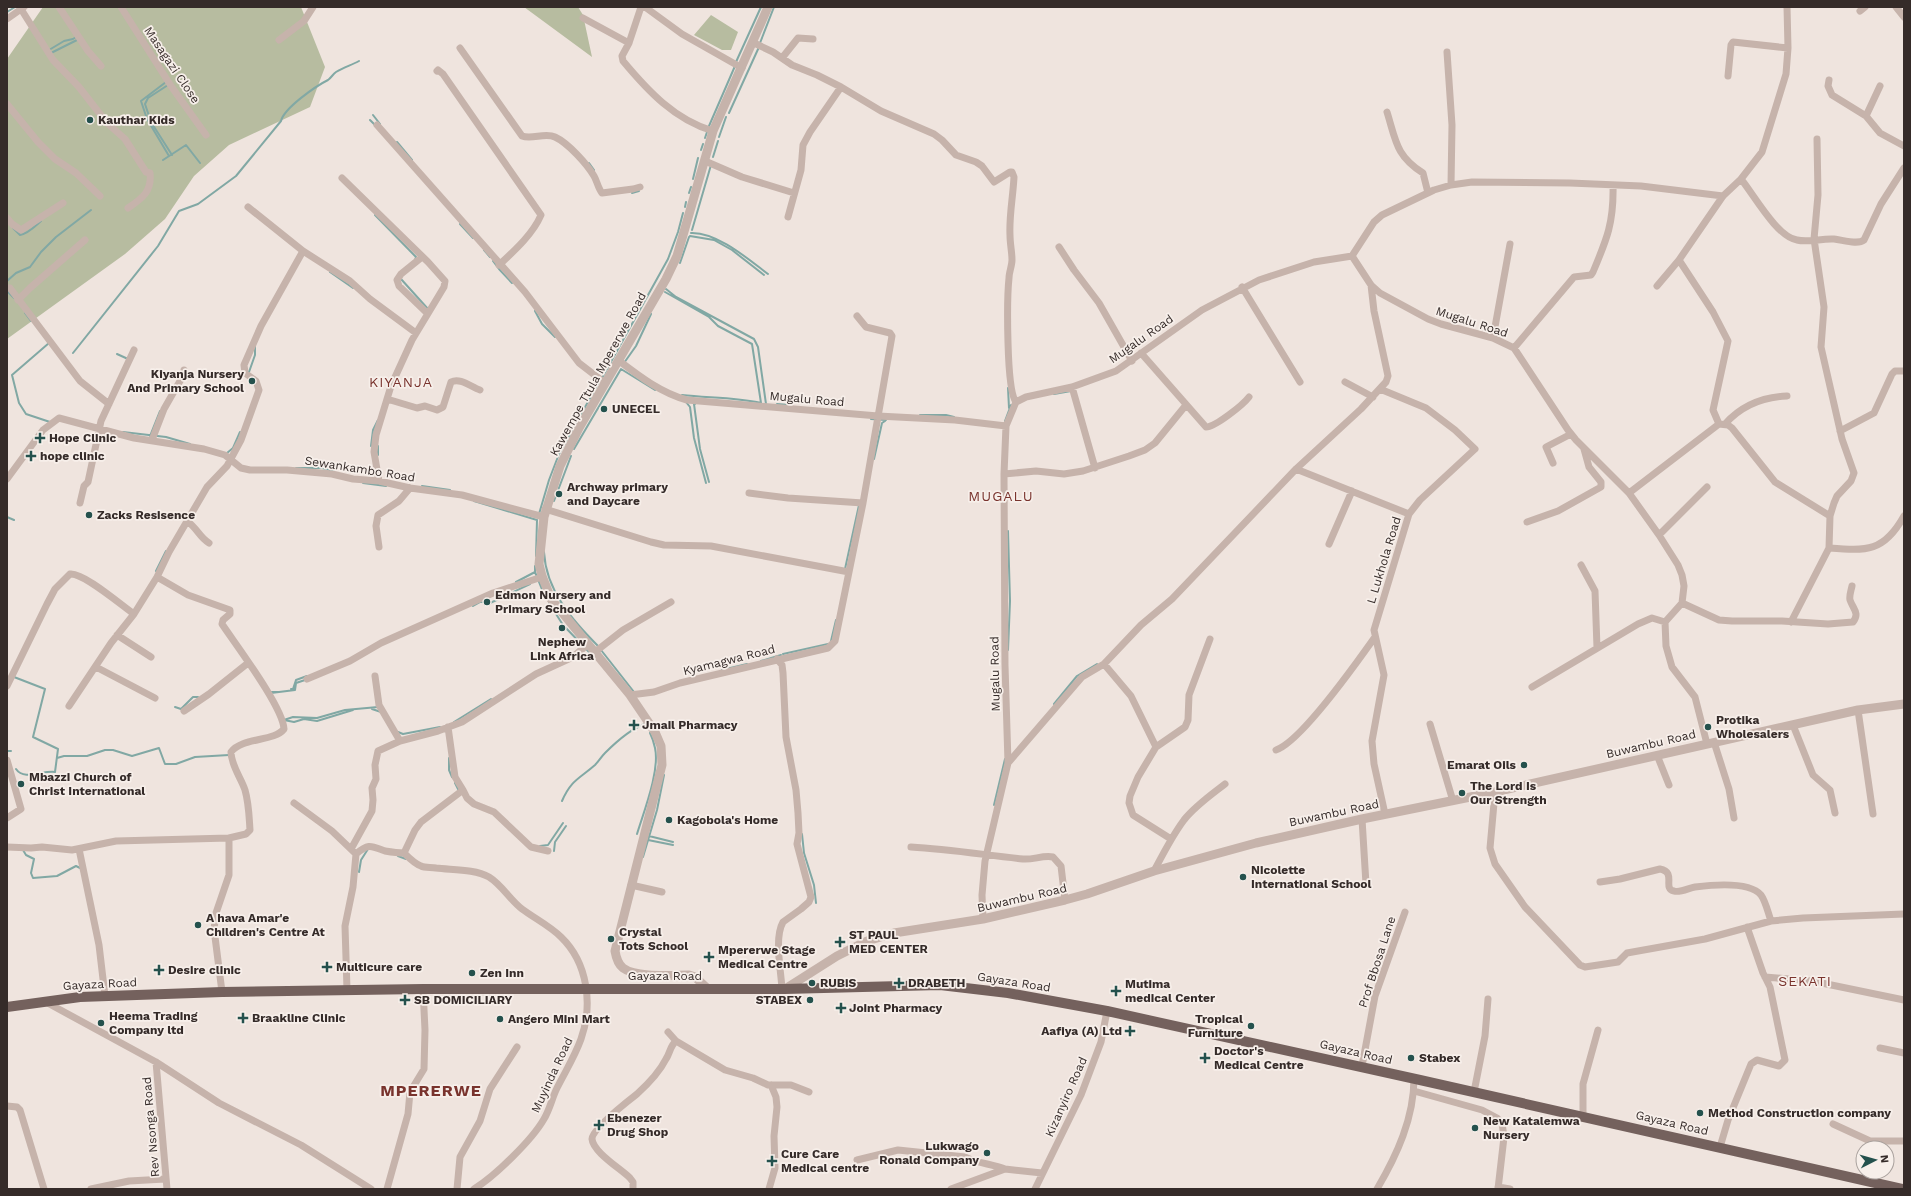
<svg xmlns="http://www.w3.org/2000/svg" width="1911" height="1196" font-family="'Work Sans',sans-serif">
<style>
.green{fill:#b7bca0}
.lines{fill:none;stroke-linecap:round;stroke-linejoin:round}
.stream{stroke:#81a8a4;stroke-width:2}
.minor{stroke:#c6b3ab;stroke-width:7}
.tertiary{stroke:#c6b3ab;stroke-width:9}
.primary{stroke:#74615d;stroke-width:10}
.poi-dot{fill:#24514d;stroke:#f7efea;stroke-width:1.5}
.labels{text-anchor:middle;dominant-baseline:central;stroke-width:3.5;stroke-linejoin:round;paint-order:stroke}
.street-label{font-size:12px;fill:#352b29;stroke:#f7efea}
.poi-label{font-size:12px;font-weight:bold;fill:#352b29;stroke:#f7efea;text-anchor:start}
.quarter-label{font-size:14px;letter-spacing:1px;fill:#79332d;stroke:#f7efea}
.district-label{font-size:16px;font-weight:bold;letter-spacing:1px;fill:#79332d;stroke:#f7efea}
</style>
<rect width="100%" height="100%" fill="#efe4de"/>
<path class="green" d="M43,7H301L325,67L310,107L229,145L194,176L165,219L125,254L7,339V59Z
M524,7H578L583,15L592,57Z
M711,15L738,32L731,50H722L694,35Z"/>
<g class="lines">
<path class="stream" d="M7,12L15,7
M760,43L774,7
M49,50L64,41L73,39L76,37
M51,53L79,39
M736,62L761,7
M166,82L141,101L147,119L169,156
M168,85L148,98L145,104L151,122L172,155
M729,113L759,47
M373,115L380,124
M370,120L375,125
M709,126L735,66
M719,137L726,117
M705,138L707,132
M397,142L412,160
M701,150L703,144
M713,157L718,141
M163,160L186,145L200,163
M589,163L594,170
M693,179L698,158
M632,193L639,191
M689,193L691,187
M685,207L686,202
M375,215L416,257L415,260
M460,224L473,238
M13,228L20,235C29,233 34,227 41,221
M692,230L711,165
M691,233C717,232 748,259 768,274
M690,236L714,240L732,250L764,275
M484,250L490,257
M493,261L499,269L512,283
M680,263L689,237
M330,272L353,288
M401,279L428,309
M7,281L16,273L30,267L41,252L56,237L91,210
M666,289L676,297L754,339L758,347L766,404
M7,291L14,298
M665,292L709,317L718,326L752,344L761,403
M535,311L542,324L555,337
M25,313L31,321
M49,343L12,375L19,403L26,414L50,422
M73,353L158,246L179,211L198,204L236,176L281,121C284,108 316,86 328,80C331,78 333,74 336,72C344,67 352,65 359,61
M117,354L128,359
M624,363L636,346L651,314
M249,372L255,355V346
M602,378L668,259L678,232L683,213
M1008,388L1009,408
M1054,394L1071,391
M682,395C708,398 735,397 761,403
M686,402L690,407L694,438L706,483
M695,404H694L700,449L709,482
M777,404L789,405
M920,415H946L954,417
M871,419L886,420
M1005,421L1011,405
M123,432L166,437L190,444
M150,436L160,411
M371,446L373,430L378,420
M574,449L621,369L655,390
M227,453L233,448L240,432
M378,455V446
M874,459L882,423L885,421
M296,468H322L334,471
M363,483L386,486
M422,486L450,490
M474,501L537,520L536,556
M554,501L571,456
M539,514L549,480L559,454L599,382
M7,517L14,520
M1008,531L1010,601L1008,650
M544,552C546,591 573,621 599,647
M535,566V572L546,599
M845,569L859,505
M156,571L166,551
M516,582L535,572
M549,603L563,625L590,653
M473,606L482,601L486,605L530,584
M831,641L836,620
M601,650L634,692
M783,654L828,644
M761,661L781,655
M722,670L747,664
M14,677L45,689L33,737L58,749L55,772C43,770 24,781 16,769
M291,689H293L296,680L307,676
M270,692H279
M271,693L295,690L296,683L305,680
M1054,704L1077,676L1097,664
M175,707L181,709L193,697H198
M372,709L381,712
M284,720L293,717L317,718L345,710L378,707
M284,720L294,722L304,719L317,721L353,710
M454,722L491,699
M398,732L403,734L440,727
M7,751H11
M57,758L64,756H87L105,750H113L132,756L159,748L165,764H176L195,757L229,755
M449,758V770L452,777
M455,783L459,791
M562,801C571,780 579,779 595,765C598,762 601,757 605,753C616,742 630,729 645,724
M994,805L1005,759
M637,834C644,811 660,771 655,748C654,743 652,737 650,733
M802,834L804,853L814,885L816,903
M649,836L673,842
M648,840L673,845
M540,846L548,845L563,823
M23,850L26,855L34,859L31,873L33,878L57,876L76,866L82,869
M554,851L555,842L566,826
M398,856L406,859
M643,857L657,810L664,775
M359,872L361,860L368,849"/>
<path class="minor" d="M59,7L88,51L101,66
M121,7L171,86L206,135
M641,7L629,43L622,56L623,61C648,91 675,120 713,131
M645,7L682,34L742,68
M1896,7L1904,17
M21,9L53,60L79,87L107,123L125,139L146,172L150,173C152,191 143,198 128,208
M1860,11L1865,7
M583,18L629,43
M7,19L24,7
M279,40L304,21L313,7
M754,43L773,52L792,65L817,75L841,87L881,111L934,134L942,140L956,155L976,162L982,166L994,182L1010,172H1012L1014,177C1013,197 1009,216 1010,235C1010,244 1012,252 1012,260C1012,266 1009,272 1009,278C1007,297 1006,390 1016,402
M460,48L522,136C532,140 545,132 555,137C568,143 587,164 594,176C597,181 598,188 602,193L633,189L640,187
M1447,52L1452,125L1451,185
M782,58L798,38L813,39
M437,71L438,70L443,74L541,215C533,234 514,251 499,265
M1728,76L1731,45L1733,42L1788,48
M1829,80L1828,86L1832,95L1866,116L1880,133L1904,146
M7,104L38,142L55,159L76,173L100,196
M1387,112C1396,141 1396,156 1423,173L1428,193
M1866,116L1880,86
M377,125L525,292L579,363L605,383
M705,161L742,177L794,193
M342,178L428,262L445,281L444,287L412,340L391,386L376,435L374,452L379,481
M1741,179L1762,152L1786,74L1788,48L1787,7
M248,207L303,251L350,281L370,299L416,333
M788,217L801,170L803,145L810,132L841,87
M7,218L12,224L21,230L63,203
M1059,247L1074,270L1099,303L1132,361
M1352,256L1374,222L1382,215L1434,190L1451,185L1472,182L1570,183L1641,186L1723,196
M422,257L401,274L397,280L399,286L427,313
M1657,286L1679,260L1723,196L1741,179C1754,195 1777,237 1797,240C1809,243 1822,238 1834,239C1843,240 1858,245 1864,240L1881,204L1904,168
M1242,287L1300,382
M7,288H10L80,381L109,404
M18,300L30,288L85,240
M1493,338L1510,244
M1514,348L1574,277L1591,275L1593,272C1607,239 1614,222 1613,185
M1141,353L1206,427C1215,427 1243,405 1249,397
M618,360C639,376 661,393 687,400L878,416L955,420L1006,426
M1345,382L1373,397
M1072,387L1095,468
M1380,389L1426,408L1455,430L1475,449L1420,500L1409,514L1374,630L1384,675L1372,741L1374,764L1385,814
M387,399L417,408L425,406L437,410L443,407L451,382C460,377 471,387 480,390
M1719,424L1728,425L1732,428L1775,482L1830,516
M1725,424C1741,406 1762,397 1787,396
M1840,431L1874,413L1892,374L1895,371H1904
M152,440L164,409L184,374V370
M1553,463L1546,447L1571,434
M1296,469L1409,514
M1004,474L1036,471L1064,474L1083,471L1129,456L1145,450L1155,443L1186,405
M7,479L43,430L59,418L134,438L204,449L225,455L241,468L250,470H287L332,474L353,479L379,481L410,488L462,495L544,517
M749,493L788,498L863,503
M1629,493L1719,424L1713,410L1728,341L1713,312L1679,260
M80,503L84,486L88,482L101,421L134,350
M545,509L651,542L664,545L711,546L849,572
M187,521C198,529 199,537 209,543
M1527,522L1558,511L1601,487V482L1589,467L1584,449
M1659,535L1707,487
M1329,544L1352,491
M379,547L376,526L378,515L399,501L410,488
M1829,548C1867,551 1884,552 1904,516
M1581,565L1595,591L1597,648
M157,577L188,595L230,610V614L223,620L222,624C236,645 283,707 284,729C274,742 242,737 231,752C231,765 241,778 245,790C249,804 249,816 250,830L246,834L229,838V875L216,913L214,929L222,992
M1682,603L1719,620L1732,621H1782L1828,624L1853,622C1860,613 1853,609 1850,600C1849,596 1851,591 1852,586
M1791,622L1829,548L1830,516L1834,503L1837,496L1851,481L1854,473L1842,439L1821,347L1824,307L1814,239L1818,195L1817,139
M117,635L151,657
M595,652L623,630L671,602
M777,659L782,665L783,673L786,737L796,790L798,813L799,833L797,844L811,897L809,902L801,909L783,922C774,938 781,970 782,989
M1104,664L1131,696L1156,747
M96,667L155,698
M375,676L379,705L400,741
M307,679L350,661L381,643L493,593L542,577
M7,686L47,604L55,589L70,574C83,572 121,605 134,614
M1532,687L1638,624L1652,618L1665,622
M630,695L654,692L680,683L828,648L835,641L863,503L892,336L890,333L866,327L857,316
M69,706L111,643L134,614L157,577L169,552L207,487L227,466L241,440L259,390L256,381L245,373L244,365L261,326L303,251
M1858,710L1873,814
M184,711L209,694L248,663
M1430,724L1453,801
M1793,725L1813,775L1830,790L1835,813
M1714,742L1729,789L1734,818
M1276,750C1301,742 1358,661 1375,637
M1657,755L1669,785
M7,760L21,809L7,818
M1008,763L1082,677L1104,664L1141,625L1172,599L1296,469L1361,409L1386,382L1388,376L1374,311L1371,285
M463,790L467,798L474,804L494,812L531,847L548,851
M1495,792L1490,848L1495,864L1525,907L1580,965L1585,967L1618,962L1627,953L1705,939L1771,921L1803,918L1904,914
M294,803L332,831L356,854L353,887L345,926L347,990
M1362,819L1366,884
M1171,839L1133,815L1129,803L1130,796L1138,777L1156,747L1185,727L1188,720L1189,695L1210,639
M7,847L31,848L42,847L72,850L116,841L229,838
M911,847C948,849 985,855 1023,859C1033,860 1043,855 1053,857L1061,866L1065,900
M79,849L99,945L105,996
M351,849L372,811L373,800L372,788L376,779L375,765L378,751L400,741L438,731L462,722L536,674L573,657L588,644
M404,853L415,830L421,822L463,790L455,777L448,727
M356,854C369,843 371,846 385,851C391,852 398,853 404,853C409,858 415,864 421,866C425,868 431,867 436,868C452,870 475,869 489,877C502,885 510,900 522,909C534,918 550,926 561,937C588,963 593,1005 581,1039C575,1056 565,1072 557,1088C552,1098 550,1109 544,1119C532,1140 495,1176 474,1189
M1154,871C1163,854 1172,836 1184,820C1195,806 1211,795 1225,784
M1600,882L1620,879L1660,869C1677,872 1662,889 1674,891C1680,893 1689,888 1695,887C1711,885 1749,881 1761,895C1766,902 1768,913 1771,921
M631,885L662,892
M983,919L982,895L985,861L1008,763L1005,665L1004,474L1006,426L1016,402L1026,397L1072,387L1116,371L1202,310L1259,280L1314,262L1352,256L1371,285L1380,293L1428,319L1441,324L1493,338L1514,348L1568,430L1576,440L1629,493L1659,535L1678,565L1682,575L1684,586L1682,603L1665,622L1666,646L1672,667L1695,697L1707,744
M1765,977L1812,981L1904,1000
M44,1001L156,1062L219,1103L301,1145L371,1189
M668,1032L676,1041L725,1070L753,1078L768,1085H791L809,1092
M1880,1048L1904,1053
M156,1062L167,1189
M1362,1066L1375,996L1405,912
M1414,1091L1482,1110L1497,1118L1502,1123L1504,1137L1498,1189
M1474,1092L1485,1036L1488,999
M7,1106L17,1107L20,1110L44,1189
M1583,1117V1084L1598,1030
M1833,1124L1870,1141H1904
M1720,1147L1728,1120L1751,1064L1757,1060L1779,1066L1785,1060L1770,987L1763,973L1747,927
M857,1160L898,1150L965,1157C976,1163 992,1164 1005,1169
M1498,1187L1510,1189
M91,1189L129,1181L165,1179
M387,1189L408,1114L410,1092L424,1069L425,1030L423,989
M457,1189L460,1157L480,1121L490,1089L517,1047
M633,1189V1182L630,1178C621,1169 593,1152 592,1139C592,1129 628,1101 637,1094C648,1084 659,1073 666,1059C670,1053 670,1046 676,1041
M769,1189L775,1168L774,1136L777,1107L776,1097L771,1085
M951,1189L1005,1169L1042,1173
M1035,1189L1081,1095L1101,1042L1107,1011
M1377,1189C1397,1155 1414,1118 1414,1078"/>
<path class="tertiary" d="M708,989L695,977L689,975C672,975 636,978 623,968C618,964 616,957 615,951L662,765L661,746L655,732L630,695L551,599L542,576L539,564L544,517L560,466L579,428L666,279L677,256L713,131L768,7
M785,989L837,956L867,941L894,933L983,919L1065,900L1087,894L1154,871L1256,843L1362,819L1495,792L1858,710L1904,704"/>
<path class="primary" d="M7,1007L80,997L222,992L423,989H785L940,985L1008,993L1107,1011L1420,1080L1902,1189"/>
</g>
<g class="poi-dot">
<circle cx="90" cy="120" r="4"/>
<circle cx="252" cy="381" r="4"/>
<circle cx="604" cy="409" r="4"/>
<path d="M38 432h4v4h4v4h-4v4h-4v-4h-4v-4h4z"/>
<path d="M29 450h4v4h4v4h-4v4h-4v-4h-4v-4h4z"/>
<circle cx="559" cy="494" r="4"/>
<circle cx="89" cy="515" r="4"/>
<circle cx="487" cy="602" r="4"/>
<circle cx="562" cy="628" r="4"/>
<path d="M632 719h4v4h4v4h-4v4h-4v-4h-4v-4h4z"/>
<circle cx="1708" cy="727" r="4"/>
<circle cx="1524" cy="765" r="4"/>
<circle cx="21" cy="784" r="4"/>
<circle cx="1462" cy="793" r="4"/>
<circle cx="669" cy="820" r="4"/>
<circle cx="1243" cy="877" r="4"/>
<circle cx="198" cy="925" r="4"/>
<circle cx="611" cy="939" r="4"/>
<path d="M838 936h4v4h4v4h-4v4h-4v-4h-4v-4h4z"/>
<path d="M707 951h4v4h4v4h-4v4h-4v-4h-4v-4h4z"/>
<path d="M325 961h4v4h4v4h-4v4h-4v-4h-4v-4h4z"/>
<path d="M157 964h4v4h4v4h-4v4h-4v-4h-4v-4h4z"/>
<circle cx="472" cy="973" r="4"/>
<circle cx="812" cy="983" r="4"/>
<path d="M897 977h4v4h4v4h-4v4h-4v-4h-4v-4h4z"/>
<path d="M1114 985h4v4h4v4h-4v4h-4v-4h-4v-4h4z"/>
<path d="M403 994h4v4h4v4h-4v4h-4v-4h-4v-4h4z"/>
<circle cx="810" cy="1000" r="4"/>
<path d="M839 1002h4v4h4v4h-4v4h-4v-4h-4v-4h4z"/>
<path d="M241 1012h4v4h4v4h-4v4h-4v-4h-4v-4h4z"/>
<circle cx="500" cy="1019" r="4"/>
<circle cx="101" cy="1023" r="4"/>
<circle cx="1251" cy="1026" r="4"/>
<path d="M1128 1025h4v4h4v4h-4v4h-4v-4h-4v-4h4z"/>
<path d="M1203 1052h4v4h4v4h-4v4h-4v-4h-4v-4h4z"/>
<circle cx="1411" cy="1058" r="4"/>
<circle cx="1700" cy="1113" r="4"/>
<path d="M597 1119h4v4h4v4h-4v4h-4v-4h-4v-4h4z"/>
<circle cx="1475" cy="1128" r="4"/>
<circle cx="987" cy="1153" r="4"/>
<path d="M770 1155h4v4h4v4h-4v4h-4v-4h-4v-4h4z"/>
</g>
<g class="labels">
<g class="street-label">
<text transform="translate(172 65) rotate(56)">Masagazi Close</text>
<text transform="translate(1472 322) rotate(18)">Mugalu Road</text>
<text transform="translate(1141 339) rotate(-35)">Mugalu Road</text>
<text transform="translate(598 374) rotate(-61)">Kawempe Ttula Mpererwe Road</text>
<text transform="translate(807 399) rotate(5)">Mugalu Road</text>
<text transform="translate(360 469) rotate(9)">Sewankambo Road</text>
<text transform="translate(1384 560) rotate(-73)">L Lukhola Road</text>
<text transform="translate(729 660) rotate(-14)">Kyamagwa Road</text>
<text transform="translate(995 674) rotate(-91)">Mugalu Road</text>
<text transform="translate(1651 744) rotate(-13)">Buwambu Road</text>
<text transform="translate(1334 813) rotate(-12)">Buwambu Road</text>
<text transform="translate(1022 898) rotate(-13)">Buwambu Road</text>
<text transform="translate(1377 962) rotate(-72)">Prof Bbosa Lane</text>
<text x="665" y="976">Gayaza Road</text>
<text transform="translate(1014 982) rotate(9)">Gayaza Road</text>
<text transform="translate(100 984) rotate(-3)">Gayaza Road</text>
<text transform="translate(1356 1052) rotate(13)">Gayaza Road</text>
<text transform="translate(552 1075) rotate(-65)">Muyinda Road</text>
<text transform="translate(1066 1097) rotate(-66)">Kizanyiro Road</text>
<text transform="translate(1672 1123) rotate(13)">Gayaza Road</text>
<text transform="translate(151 1127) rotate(-95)">Rev Nsonga Road</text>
</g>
<g class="poi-label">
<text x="98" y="120">Kauthar Kids</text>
<text x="244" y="374" text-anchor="end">Kiyanja Nursery<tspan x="244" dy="14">And Primary School</tspan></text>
<text x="612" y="409">UNECEL</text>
<text x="49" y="438">Hope Clinic</text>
<text x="40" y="456">hope clinic</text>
<text x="567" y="487">Archway primary<tspan x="567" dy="14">and Daycare</tspan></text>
<text x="97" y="515">Zacks Resisence</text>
<text x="495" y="595">Edmon Nursery and<tspan x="495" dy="14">Primary School</tspan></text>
<text x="562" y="642" text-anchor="middle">Nephew<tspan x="562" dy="14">Link Africa</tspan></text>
<text x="1716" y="720">Protika<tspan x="1716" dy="14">Wholesalers</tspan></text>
<text x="642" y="725">Jmail Pharmacy</text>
<text x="1516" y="765" text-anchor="end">Emarat Oils</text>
<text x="29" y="777">Mbazzi Church of<tspan x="29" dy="14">Christ International</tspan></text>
<text x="1470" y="786">The Lord Is<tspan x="1470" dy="14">Our Strength</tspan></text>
<text x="677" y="820">Kagobola's Home</text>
<text x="1251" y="870">Nicolette<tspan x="1251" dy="14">International School</tspan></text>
<text x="206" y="918">A hava Amar'e<tspan x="206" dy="14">Children's Centre At</tspan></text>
<text x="619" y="932">Crystal<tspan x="619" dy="14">Tots School</tspan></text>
<text x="849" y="935">ST PAUL<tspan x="849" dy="14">MED CENTER</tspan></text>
<text x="718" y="950">Mpererwe Stage<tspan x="718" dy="14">Medical Centre</tspan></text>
<text x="336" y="967">Multicure care</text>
<text x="168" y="970">Desire clinic</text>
<text x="480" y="973">Zen Inn</text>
<text x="820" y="983">RUBiS</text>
<text x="908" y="983">DRABETH</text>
<text x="1125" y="984">Mutima<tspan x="1125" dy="14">medical Center</tspan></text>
<text x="414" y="1000">SB DOMICILIARY</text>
<text x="802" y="1000" text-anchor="end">STABEX</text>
<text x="849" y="1008">Joint Pharmacy</text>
<text x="109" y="1016">Heema Trading<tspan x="109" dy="14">Company ltd</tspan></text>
<text x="252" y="1018">Braakline Clinic</text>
<text x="508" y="1019">Angero Mini Mart</text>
<text x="1243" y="1019" text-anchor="end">Tropical<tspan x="1243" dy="14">Furniture</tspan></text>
<text x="1122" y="1031" text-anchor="end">Aafiya (A) Ltd</text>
<text x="1214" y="1051">Doctor's<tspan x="1214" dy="14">Medical Centre</tspan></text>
<text x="1419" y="1058">Stabex</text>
<text x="1708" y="1113">Method Construction company</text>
<text x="607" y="1118">Ebenezer<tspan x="607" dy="14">Drug Shop</tspan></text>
<text x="1483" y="1121">New Katalemwa<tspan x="1483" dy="14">Nursery</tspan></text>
<text x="979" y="1146" text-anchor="end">Lukwago<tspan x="979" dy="14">Ronald Company</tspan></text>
<text x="781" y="1154">Cure Care<tspan x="781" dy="14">Medical centre</tspan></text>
</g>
<g class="quarter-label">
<text x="401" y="382">KIYANJA</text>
<text x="1001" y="496">MUGALU</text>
<text x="1805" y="981">SEKATI</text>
</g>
<g class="district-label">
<text x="431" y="1090">MPERERWE</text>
</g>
</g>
<rect width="1911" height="1196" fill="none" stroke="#352b29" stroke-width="16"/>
<g transform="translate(1875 1160) rotate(84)"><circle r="19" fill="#f7efea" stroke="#a9a19d"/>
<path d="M0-3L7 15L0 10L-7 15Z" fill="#24514d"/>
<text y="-6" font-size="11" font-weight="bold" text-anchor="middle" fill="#352b29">N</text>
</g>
</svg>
